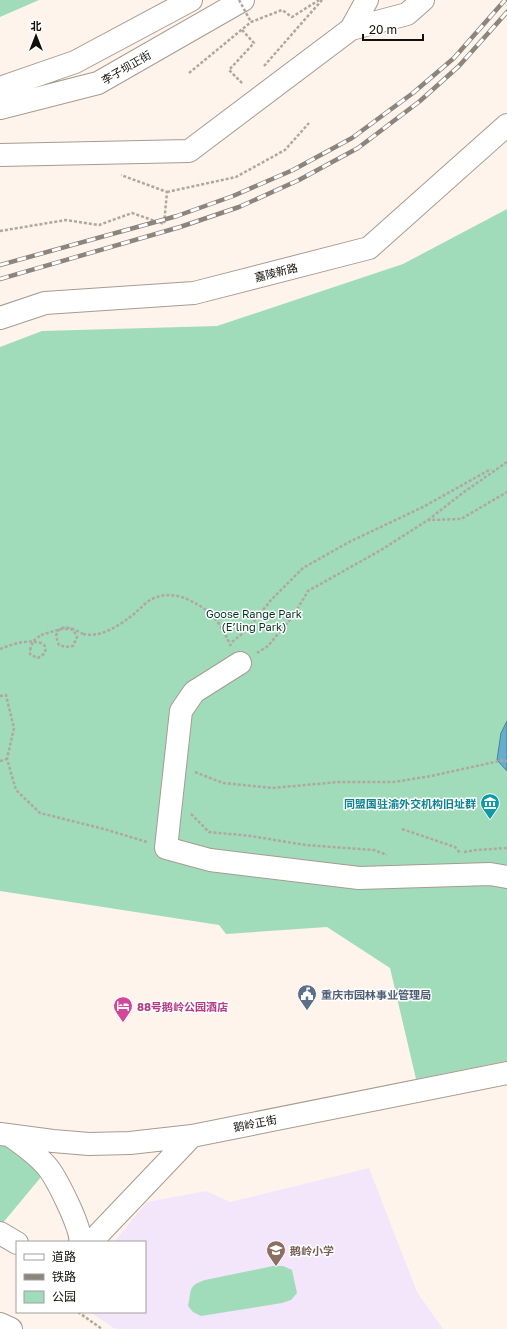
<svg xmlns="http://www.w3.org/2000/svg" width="507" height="1329" font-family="'Golos Text','Noto Sans SC',sans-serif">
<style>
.education{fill:#f3e6fb}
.green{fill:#a1dcba}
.water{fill:#64afce;stroke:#4c7f94}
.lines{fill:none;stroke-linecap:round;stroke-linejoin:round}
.minor-casing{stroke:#a69b90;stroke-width:24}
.major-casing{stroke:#a69b90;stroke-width:24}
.path{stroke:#afa7a0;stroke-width:2.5;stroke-dasharray:3 2;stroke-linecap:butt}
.minor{stroke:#fff;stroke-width:22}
.major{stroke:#fff;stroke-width:22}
.rail-casing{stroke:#8c857e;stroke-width:4.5}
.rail{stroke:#fff;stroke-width:3;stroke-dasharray:9;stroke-linecap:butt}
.path-bridge{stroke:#afa7a0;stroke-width:2.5;stroke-dasharray:3 2;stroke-linecap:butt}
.labels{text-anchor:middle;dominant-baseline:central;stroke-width:3;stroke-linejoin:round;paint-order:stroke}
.street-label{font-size:11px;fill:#130f0b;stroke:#fff}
.park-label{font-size:11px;fill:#00361f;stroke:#fff}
.culture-label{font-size:11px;font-weight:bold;fill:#0d838f;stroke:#fff;text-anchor:end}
.service-label{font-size:11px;font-weight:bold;fill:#4e5e75;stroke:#fff;text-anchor:start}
.hotel-label{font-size:11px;font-weight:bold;fill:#b23c85;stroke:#fff;text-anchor:start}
.education-label{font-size:11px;font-weight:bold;fill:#785e54;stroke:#fff;text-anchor:start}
</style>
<rect width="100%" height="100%" fill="#fef4eb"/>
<path class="education" d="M369,1168L417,1292L443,1329H115L90,1312H145V1242H114L147,1202L206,1191L230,1202Z"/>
<path class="green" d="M0,0H39L0,17Z
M507,209V1061L416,1079L390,968L327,927L226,934L219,925L0,891V347L42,331L217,326L403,264Z
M0,1142L27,1160L41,1177L2,1224L0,1222Z
M273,1266H283L292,1270L297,1293L291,1300L282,1303L201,1316L193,1312L188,1306C192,1290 187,1286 205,1280Z"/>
<path class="water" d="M507,721V771L497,760L501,733Z"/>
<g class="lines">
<g class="minor-casing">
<path id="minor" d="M351,29L407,14L423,0
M0,155L189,151L351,29L367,0
M0,318L45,303L194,293L369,248L507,125
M240,663L194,692L181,711L166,848L210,860L359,878L490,874L507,877
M0,1134L53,1141L89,1144L130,1143L192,1136L507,1073
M12,1137C25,1146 39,1156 49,1169C57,1180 83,1230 80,1242
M0,1233L17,1243
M91,1242L192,1136"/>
</g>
<g class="major-casing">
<path id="major" d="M0,88L75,62L191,0
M0,108L98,83L243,0
M0,1324L11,1329"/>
</g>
<path class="path" d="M242,30L254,43L229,70L243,84
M264,66L322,0
M189,73L251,22L282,10L292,17L319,0
M167,192L236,177L285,150L309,123
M0,231L66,220L99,225L132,213L164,224L167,192L121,175
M428,520L464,492L507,462
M83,634C99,638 117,627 130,617C136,613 140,608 146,603C158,593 175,593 189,600C214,612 219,622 231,646
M41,635L61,629H71L74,631L77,637L73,646L66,647L59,645L56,636
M232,642L247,630L271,600L303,568L349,542L423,507L491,469
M0,649C13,644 27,639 41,643C50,647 44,657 37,658L30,654V650
M257,653L268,646L293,616L308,591L381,550L428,520L461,519L507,492
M0,696L6,695L14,728L7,759L16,790L40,813L104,829L147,842
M0,761L7,759
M195,772L223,783L272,788L339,782H394L431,776L504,760L507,761
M191,814L209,832L251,836L305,845L374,850L387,855
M402,829L455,847L461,854
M464,852L476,850L507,848
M78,1312L102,1329"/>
<use href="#minor" class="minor"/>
<use href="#major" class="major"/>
<g class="rail-casing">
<path id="rail" d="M0,265L177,216L233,196L293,170L352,138L413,93L454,58L505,0
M0,279L180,227L239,207L299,180L358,148L420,101L459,66L507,12"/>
</g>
<use href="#rail" class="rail"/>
<path class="path-bridge" d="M239,0L251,22
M56,636C60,621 74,629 83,634
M30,650L33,641L41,635"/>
</g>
<defs>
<g id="museum-pin" transform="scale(1)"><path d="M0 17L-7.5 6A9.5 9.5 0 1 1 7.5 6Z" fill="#0f9aa8" stroke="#fff"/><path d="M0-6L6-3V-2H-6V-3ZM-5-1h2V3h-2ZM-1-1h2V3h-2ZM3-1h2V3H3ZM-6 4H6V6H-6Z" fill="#fff"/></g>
<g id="civic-pin" transform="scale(1)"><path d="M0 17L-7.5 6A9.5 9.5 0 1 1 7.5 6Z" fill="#5c6f8a" stroke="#fff"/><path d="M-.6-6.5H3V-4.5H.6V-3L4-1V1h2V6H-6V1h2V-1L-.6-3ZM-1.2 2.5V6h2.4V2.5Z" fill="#fff"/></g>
<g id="hotel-pin" transform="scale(1)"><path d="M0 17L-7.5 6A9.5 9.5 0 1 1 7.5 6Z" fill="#d1479c" stroke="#fff"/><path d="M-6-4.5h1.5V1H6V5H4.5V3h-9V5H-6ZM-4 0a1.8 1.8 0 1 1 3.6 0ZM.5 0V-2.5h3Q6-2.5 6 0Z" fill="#fff"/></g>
<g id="school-pin" transform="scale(1)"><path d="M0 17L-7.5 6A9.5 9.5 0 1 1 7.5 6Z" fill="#8d6e63" stroke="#fff"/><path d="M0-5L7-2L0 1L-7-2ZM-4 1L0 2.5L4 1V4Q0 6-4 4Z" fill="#fff"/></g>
</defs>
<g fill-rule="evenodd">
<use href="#museum-pin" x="490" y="803"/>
<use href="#civic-pin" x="307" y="994"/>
<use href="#hotel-pin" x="123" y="1006"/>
<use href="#school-pin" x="276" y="1250"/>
</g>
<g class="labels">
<g class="street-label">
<text transform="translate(126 67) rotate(-30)">李子坝正街</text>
<text transform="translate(276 272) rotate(-14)">嘉陵新路</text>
<text transform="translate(255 1123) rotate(-11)">鹅岭正街</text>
</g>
<g class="park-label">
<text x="254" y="613">Goose Range Park<tspan x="254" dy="13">(E’ling Park)</tspan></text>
</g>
<g class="culture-label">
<text x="476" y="803">同盟国驻渝外交机构旧址群</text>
</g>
<g class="service-label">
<text x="321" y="994">重庆市园林事业管理局</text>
</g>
<g class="hotel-label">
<text x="137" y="1006">88号鹅岭公园酒店</text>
</g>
<g class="education-label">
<text x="290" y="1250">鹅岭小学</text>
</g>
</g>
<rect x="16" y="1241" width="130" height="72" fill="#ffffff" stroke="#a19f9d"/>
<rect x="24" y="1254" width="20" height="6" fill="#ffffff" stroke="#a19f9d"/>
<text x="52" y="1261" font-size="12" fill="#130f0b">道路</text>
<rect x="24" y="1274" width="20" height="6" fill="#8c857e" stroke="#a19f9d"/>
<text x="52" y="1281" font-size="12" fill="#130f0b">铁路</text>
<rect x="24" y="1291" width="20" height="12" fill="#a1dcba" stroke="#a19f9d"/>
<text x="52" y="1301" font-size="12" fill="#130f0b">公园</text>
<g transform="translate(36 36)" stroke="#ffffff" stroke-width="3" paint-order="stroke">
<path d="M0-3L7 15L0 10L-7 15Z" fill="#130f0b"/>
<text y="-6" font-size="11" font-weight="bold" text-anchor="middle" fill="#130f0b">北</text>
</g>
<path d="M363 34v6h60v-6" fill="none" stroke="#130f0b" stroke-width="2"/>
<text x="369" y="34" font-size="12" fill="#130f0b" stroke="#ffffff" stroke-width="3" paint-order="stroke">20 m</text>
</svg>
